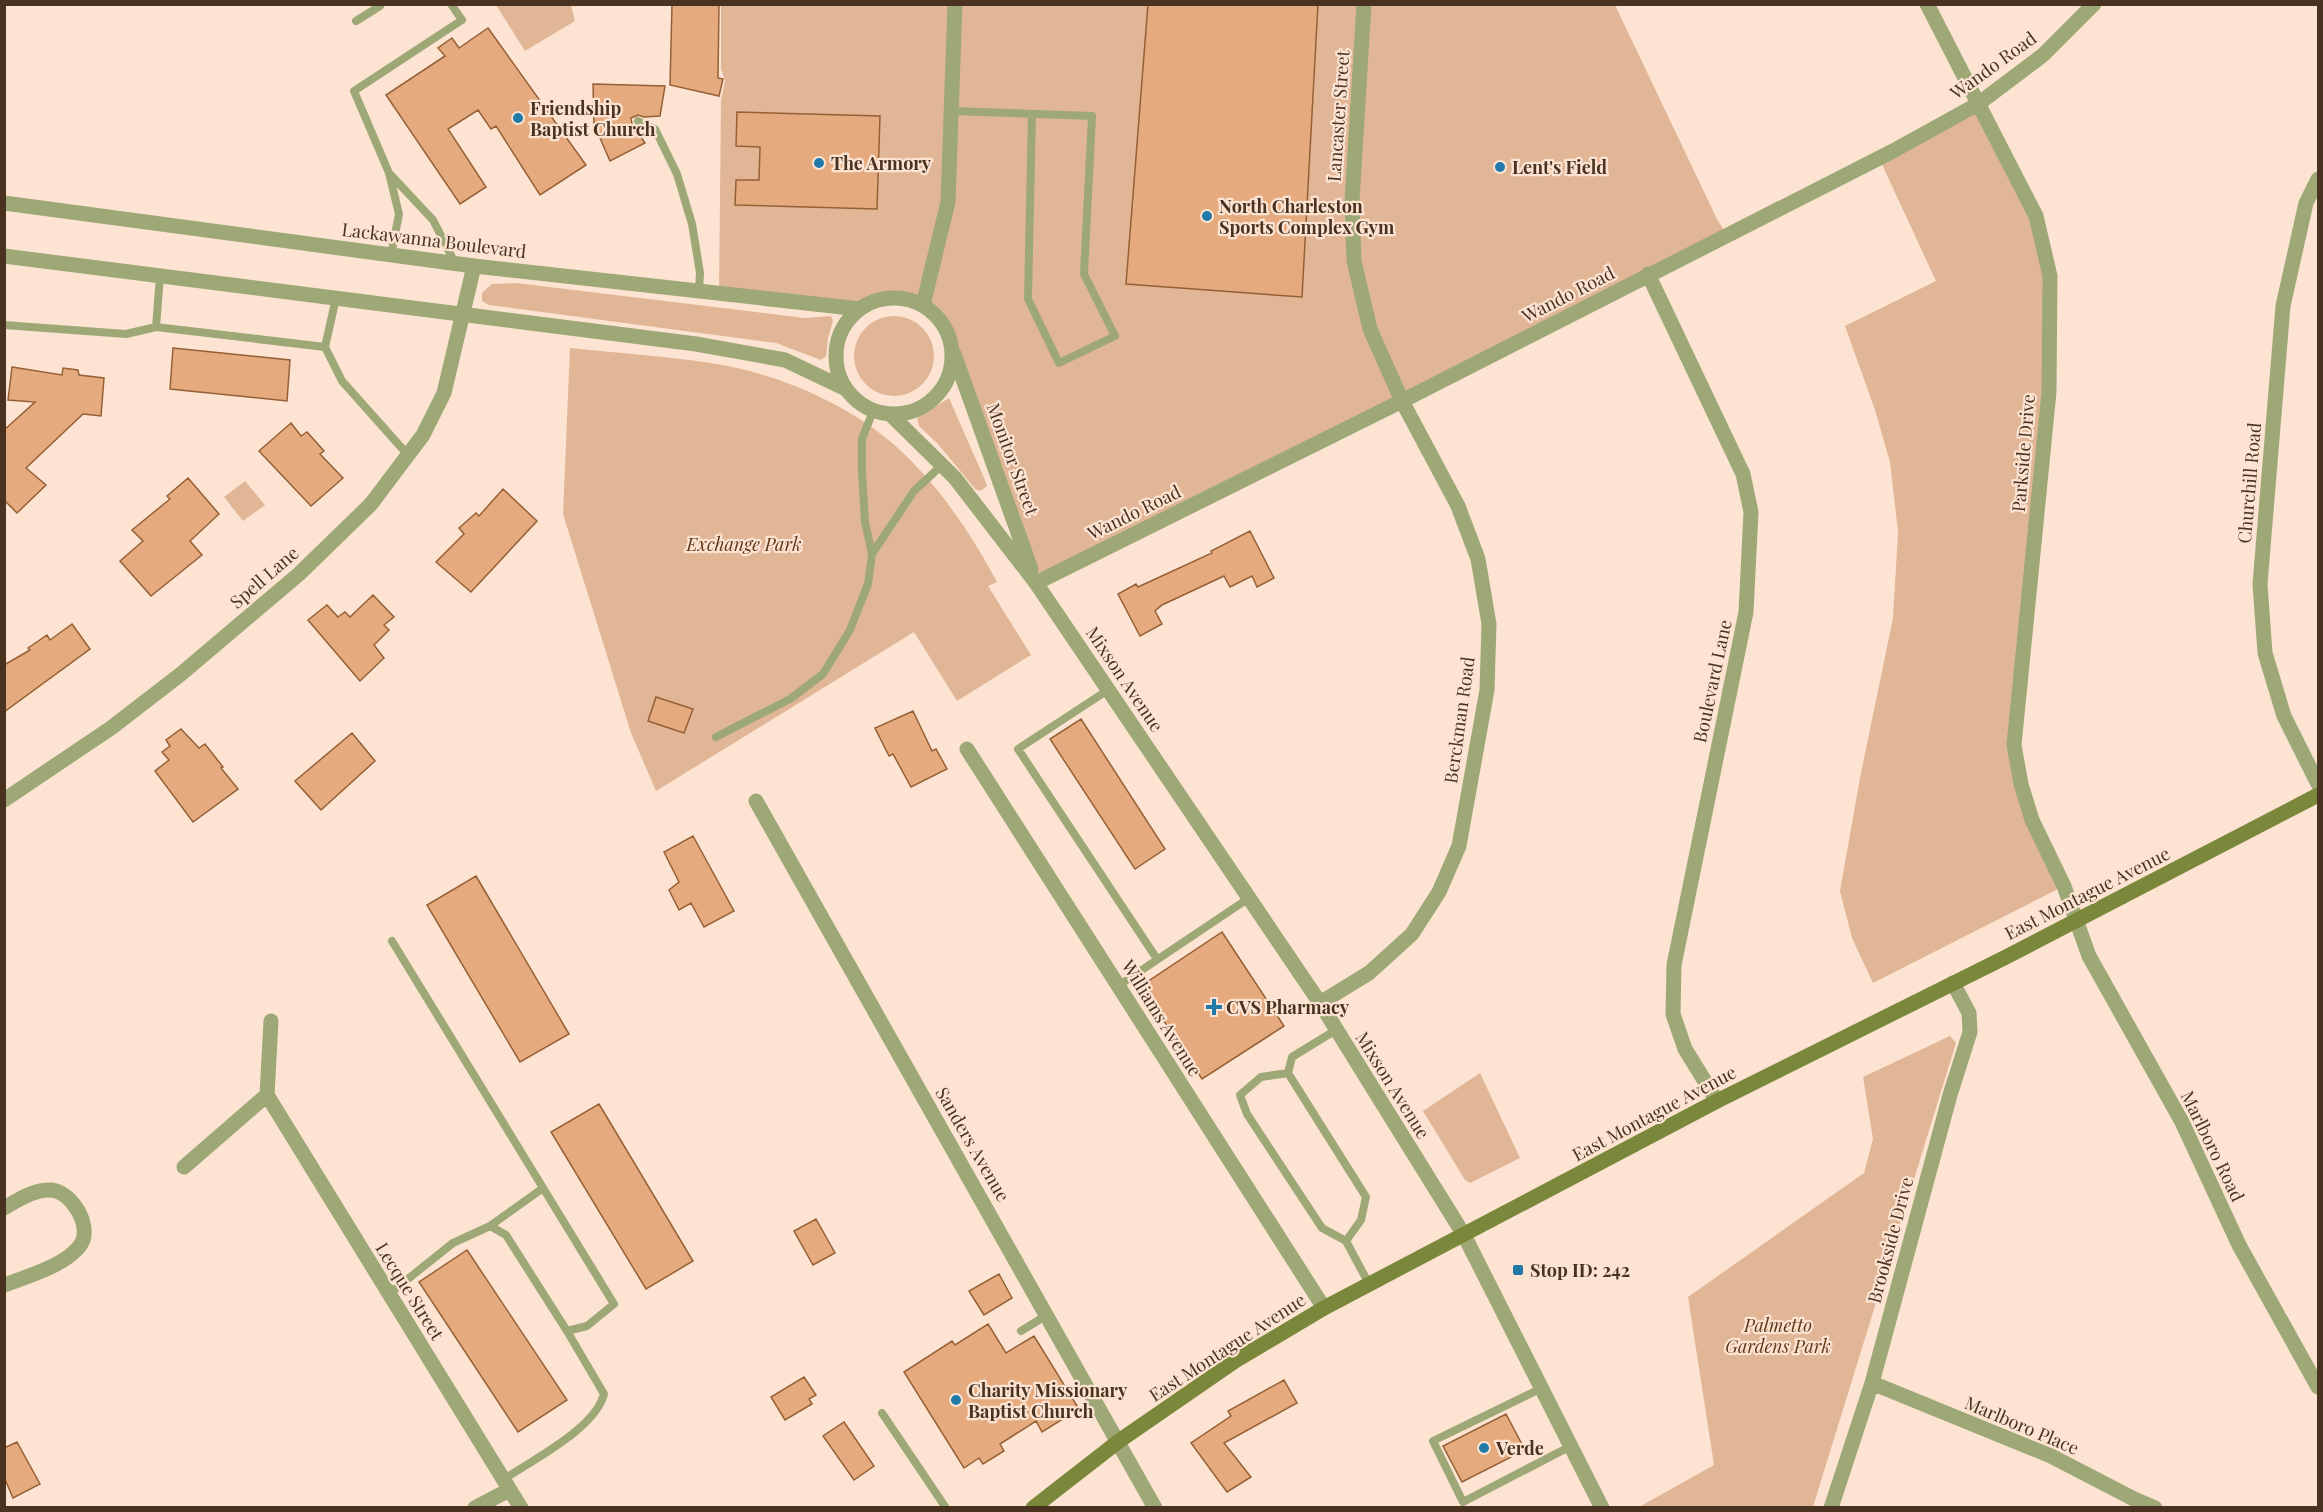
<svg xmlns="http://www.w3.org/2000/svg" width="2323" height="1512" font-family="'Playfair Display',serif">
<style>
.green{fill:#e1b697}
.building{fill:#e5aa7e;stroke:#956036;stroke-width:1.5}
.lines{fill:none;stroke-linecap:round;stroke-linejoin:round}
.service{stroke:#9ea877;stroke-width:8}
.minor{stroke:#9ea877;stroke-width:15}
.tertiary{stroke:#9ea877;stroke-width:15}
.secondary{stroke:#7b873a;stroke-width:15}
.poi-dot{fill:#2079a8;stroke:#fde4d2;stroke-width:2}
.labels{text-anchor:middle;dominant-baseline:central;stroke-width:4.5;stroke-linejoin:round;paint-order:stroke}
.street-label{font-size:18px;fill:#493220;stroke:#fde4d2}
.poi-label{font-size:18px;font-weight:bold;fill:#493220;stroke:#fde4d2;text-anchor:start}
.park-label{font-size:18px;font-style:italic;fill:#5f3717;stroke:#fde4d2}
</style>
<rect width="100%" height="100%" fill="#fde4d2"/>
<path class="green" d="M496,5H571L575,21L525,51Z
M721,5H1615L1717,219L1727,235L1036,583L947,331C924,297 896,289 860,309L719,293L721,100L725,81L721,69Z
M1978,104L2036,216L2050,276L2049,392L2014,745L2021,784L2064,886L1873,983L1852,938L1840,891L1860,778L1893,618L1898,532L1890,462L1875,410L1845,326L1936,281L1879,158Z
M516,283L805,318L831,316L833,321L828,338L826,356L821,360L776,343L489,305L482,301V293L492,284Z
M854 356a40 40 0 1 1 80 0a40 40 0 1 1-80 0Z
M570,348C617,353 664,356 711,363C777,373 850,404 900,450C939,486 972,535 997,582L988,586L1031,655L957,701L914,632L656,791L631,733L563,514Z
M949,398L985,480L987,486L980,491L975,489L938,444L919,426L917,418Z
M245,481L265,505L243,521L224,497Z
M1950,1036L1956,1043L1813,1507H1639L1714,1465L1688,1297L1864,1173L1873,1139L1863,1077Z
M1480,1073L1520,1158L1470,1183L1465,1180L1423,1111Z"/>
<path class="building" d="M672,4H719L718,78L723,79L719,96L670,85Z
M1148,4H1318L1302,297L1126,284Z
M488,28L586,165L540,195L496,126L491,129L478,110L448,129L486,187L460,204L386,95L445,56L438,48L452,38L459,48Z
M593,84L665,86L660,116L644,117L638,115L631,118L632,124L645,143L610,161L594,124Z
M737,112L880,116L877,209L735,205L736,180H759L760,147L736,146Z
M173,348L290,360L287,401L170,389Z
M12,367L62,375L63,368L78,370L79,375L104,378L101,416L83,414L26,468L46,485L17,513L4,500V430L35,402L8,400Z
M291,423L301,436L307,432L324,451L320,454L343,478L311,506L259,451Z
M188,478L219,514L190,541L202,555L151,596L120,561L143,541L132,530L170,499L167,496Z
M503,489L537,521L471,592L436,562L464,534L459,528L476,513L479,516Z
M1250,531L1274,578L1257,587L1252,576L1230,587L1224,576L1162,605L1155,611L1162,624L1140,636L1118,594L1136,584L1138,587L1212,553L1211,551Z
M373,595L394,617L384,625L389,630L374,645L384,658L360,681L308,620L327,605L338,617L345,612L350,617Z
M72,624L90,649L4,712V665L30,650L28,648L47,635L50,640Z
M656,697L693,709L684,733L648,721Z
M913,711L932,751L936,749L947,769L911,787L893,754L889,756L875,728Z
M1081,719L1165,849L1135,869L1050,739Z
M181,729L199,748L205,744L223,767L221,768L238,789L193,822L155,771L169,760L162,752L170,746L166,740Z
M352,733L375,761L321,810L295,781Z
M693,836L734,911L704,927L691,903L679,910L669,890L679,882L664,852Z
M476,876L569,1034L520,1062L427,905Z
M1222,932L1284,1026L1202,1079L1141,986Z
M599,1104L693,1261L646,1289L551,1132Z
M816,1219L835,1253L813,1265L794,1231Z
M467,1250L567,1400L518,1432L419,1282Z
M999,1274L1012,1298L984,1315L969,1291Z
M988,1324L1006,1353L1034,1336L1079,1409L1042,1432L1036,1421L1000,1444L1004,1451L983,1464L979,1458L964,1468L904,1372L952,1341L955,1345Z
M804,1377L816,1395L809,1399L812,1404L785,1420L771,1397Z
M1284,1380L1297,1403L1224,1443L1251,1477L1227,1492L1191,1443L1231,1416L1228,1411Z
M1506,1414L1525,1450L1462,1482L1443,1446Z
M844,1422L874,1466L854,1480L823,1436Z
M17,1442L40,1484L13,1498L4,1477V1448Z"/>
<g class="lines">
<path class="service" d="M451,4L462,20L354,91L389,173L433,220L455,263
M356,21L380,6
M952,111L1092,116L1084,274L1115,336L1059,363L1028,299L1032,114
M638,121L655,129L677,174L692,224L700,273L699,291
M389,173L399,214L391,255
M4,325L126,334L156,327L325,347L342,381L408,455
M156,327L160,276
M325,347L336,298
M872,554L914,491L942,465
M1108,690L1018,749L1157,959
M716,737L790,699L823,674L850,630L868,584L872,554L865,522L862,471V439L873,411
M1118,986L1249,898
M1336,1030L1292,1057L1288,1073L1366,1197L1361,1220L1346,1241L1369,1284
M1288,1073L1261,1077L1240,1095L1247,1114L1322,1228L1346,1241
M490,1226L543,1188
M389,1294L453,1243L490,1226L506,1235L567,1331L587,1326L614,1304L392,941
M1021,1331L1047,1315
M1542,1388L1433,1441L1463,1502L1571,1446
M882,1413L946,1508
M503,1480C532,1460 595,1429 604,1394L567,1331"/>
<path class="minor" d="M1927,4L2036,216L2050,276L2049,392L2014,745L2021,784L2032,820L2064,886L2089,956L2182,1122L2239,1245L2318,1387
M2318,179L2306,203L2283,306L2260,584L2265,653L2284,716L2318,784
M1648,274L1743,474L1751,512L1746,612L1674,965L1673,1014L1685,1049L1717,1101
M923,305L948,202L955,4
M1036,583L1402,401L1893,151L1978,104L2043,55L2094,4
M967,749L1324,1308
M4,800L111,728L181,674L299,574L371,504L423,435L444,393L474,266
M756,801L1155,1508
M1320,1003L1369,973L1412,934L1439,892L1459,846L1487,690L1489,624L1478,559L1458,506L1402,401L1370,329L1354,261L1352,201L1364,4
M267,1095L521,1508
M184,1167L267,1095L271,1021
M4,1208C18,1200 34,1189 51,1190C71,1192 89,1221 83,1240C82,1243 78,1249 75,1251C61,1266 24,1278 4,1285
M1872,1383L2051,1456L2134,1499L2155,1508
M475,1508L509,1490
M1831,1508L1872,1383L1950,1095L1970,1032L1969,1013L1953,983"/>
<path class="tertiary" d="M4,203L474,266L860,309
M4,256L696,344L785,360L846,389
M836 356a58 58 0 1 1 116 0a58 58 0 1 1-116 0Z
M954,354L1031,569
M890,414L955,478L1036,583L1320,1003L1464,1235L1602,1508"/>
<path class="secondary" d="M1033,1508L1119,1441L1235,1361L1324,1308L1717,1101L2006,957L2318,795"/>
</g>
<g class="poi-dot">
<circle cx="518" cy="118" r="6"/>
<circle cx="819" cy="163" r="6"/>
<circle cx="1500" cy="167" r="6"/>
<circle cx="1207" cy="216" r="6"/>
<path d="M1211 998h6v6h6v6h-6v6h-6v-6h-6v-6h6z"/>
<rect x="1512" y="1264" width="12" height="12" rx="3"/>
<circle cx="956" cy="1400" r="6"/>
<circle cx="1484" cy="1448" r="6"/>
</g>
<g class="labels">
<g class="street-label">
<text transform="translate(1993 65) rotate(-36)">Wando Road</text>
<text transform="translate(1338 116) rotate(-86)">Lancaster Street</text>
<text transform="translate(434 240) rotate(7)">Lackawanna Boulevard</text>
<text transform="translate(1568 294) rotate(-27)">Wando Road</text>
<text transform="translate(2023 453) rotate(-85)">Parkside Drive</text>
<text transform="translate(1013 459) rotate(70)">Monitor Street</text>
<text transform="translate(2249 483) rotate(-85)">Churchill Road</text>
<text transform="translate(1134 512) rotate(-26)">Wando Road</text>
<text transform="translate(264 577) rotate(-41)">Spell Lane</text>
<text transform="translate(1125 679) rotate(56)">Mixson Avenue</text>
<text transform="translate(1712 681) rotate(-78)">Boulevard Lane</text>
<text transform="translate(1459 720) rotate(-82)">Berckman Road</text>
<text transform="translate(2087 893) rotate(-27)">East Montague Avenue</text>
<text transform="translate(1162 1018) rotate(58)">Williams Avenue</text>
<text transform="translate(1393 1085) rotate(58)">Mixson Avenue</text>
<text transform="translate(1654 1113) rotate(-28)">East Montague Avenue</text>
<text transform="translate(973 1144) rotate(60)">Sanders Avenue</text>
<text transform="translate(2213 1146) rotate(64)">Marlboro Road</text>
<text transform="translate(1890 1240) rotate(-75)">Brookside Drive</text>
<text transform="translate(410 1291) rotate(58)">Lecque Street</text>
<text transform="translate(1227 1347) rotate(-33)">East Montague Avenue</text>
<text transform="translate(2022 1425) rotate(23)">Marlboro Place</text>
</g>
<g class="poi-label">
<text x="530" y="108">Friendship<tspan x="530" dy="21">Baptist Church</tspan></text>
<text x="831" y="163">The Armory</text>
<text x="1512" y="167">Lent's Field</text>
<text x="1219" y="206">North Charleston<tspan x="1219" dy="21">Sports Complex Gym</tspan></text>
<text x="1226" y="1007">CVS Pharmacy</text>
<text x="1530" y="1270">Stop ID: 242</text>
<text x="968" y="1390">Charity Missionary<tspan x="968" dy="21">Baptist Church</tspan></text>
<text x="1496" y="1448">Verde</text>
</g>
<g class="park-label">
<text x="744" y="544">Exchange Park</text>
<text x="1778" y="1325">Palmetto<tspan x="1778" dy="21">Gardens Park</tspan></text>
</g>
</g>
<rect width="2323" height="1512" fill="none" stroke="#493220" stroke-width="12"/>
</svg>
